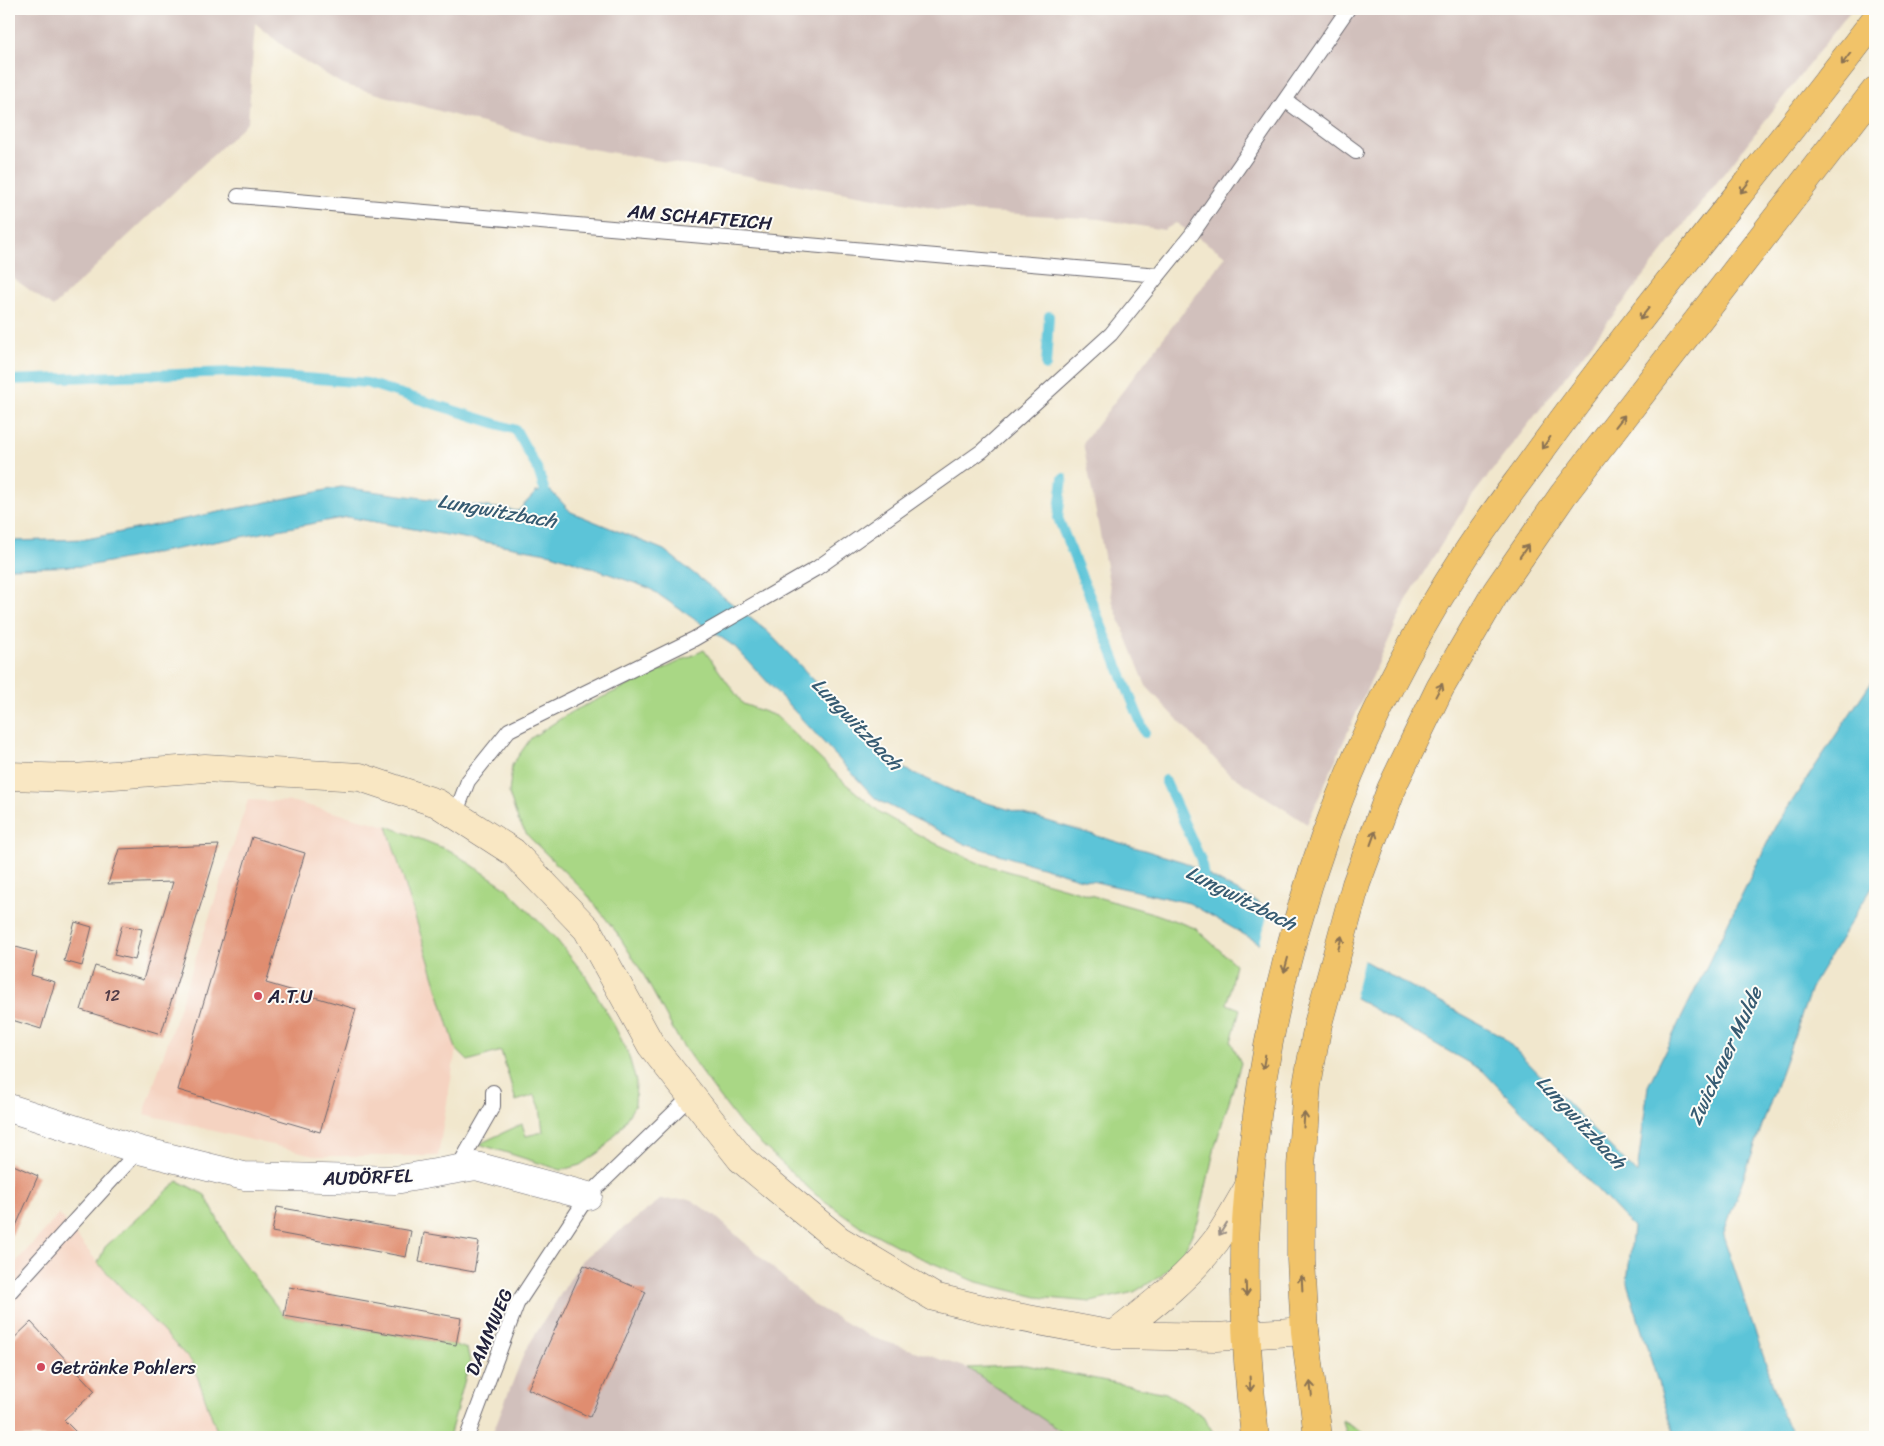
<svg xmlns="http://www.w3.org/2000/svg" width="1884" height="1446" font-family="Sriracha,sans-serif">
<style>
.built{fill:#f5d3c1}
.industrial{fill:#d1c0bc}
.green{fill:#a9d785;stroke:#667c60}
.water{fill:#5bc4d8;stroke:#3e738a}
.pier{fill:#f1e7cd}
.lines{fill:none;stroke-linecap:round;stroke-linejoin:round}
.stream{stroke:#5bc4d8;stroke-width:10}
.building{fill:#e08d6f}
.service-casing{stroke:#6a676e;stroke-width:16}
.minor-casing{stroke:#6a676e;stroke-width:29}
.secondary-casing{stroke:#6a676e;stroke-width:29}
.primary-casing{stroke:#6a676e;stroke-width:29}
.service{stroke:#fff;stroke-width:14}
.minor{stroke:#fff;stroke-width:28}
.secondary{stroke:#f9e7c3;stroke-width:28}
.primary{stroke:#f1c369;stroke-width:28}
.oneway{stroke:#8a7252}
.oneway2{stroke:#988e86}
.poi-dot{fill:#d1495b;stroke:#fdfcf7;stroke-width:2}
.labels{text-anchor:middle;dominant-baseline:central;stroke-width:4;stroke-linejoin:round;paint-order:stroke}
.number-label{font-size:16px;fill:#523d48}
.street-label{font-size:19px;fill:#22223b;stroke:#fdfcf7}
.poi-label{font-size:19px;fill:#22223b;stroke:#fdfcf7;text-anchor:start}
.water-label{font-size:20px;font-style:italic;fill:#365b72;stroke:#fdfcf7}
</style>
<rect width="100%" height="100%" fill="#fdfcf7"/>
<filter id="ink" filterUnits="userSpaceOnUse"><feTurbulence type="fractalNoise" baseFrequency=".02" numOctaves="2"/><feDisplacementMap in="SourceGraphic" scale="10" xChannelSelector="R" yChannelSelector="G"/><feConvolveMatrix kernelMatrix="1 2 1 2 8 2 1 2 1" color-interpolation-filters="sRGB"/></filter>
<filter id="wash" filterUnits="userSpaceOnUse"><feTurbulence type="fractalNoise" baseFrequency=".0096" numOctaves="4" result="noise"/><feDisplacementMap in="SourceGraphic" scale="20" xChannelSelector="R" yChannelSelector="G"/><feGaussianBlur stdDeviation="1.12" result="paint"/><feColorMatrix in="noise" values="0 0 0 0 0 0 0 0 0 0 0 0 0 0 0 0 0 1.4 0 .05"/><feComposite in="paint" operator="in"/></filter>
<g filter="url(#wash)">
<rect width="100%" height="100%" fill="#f1e7cd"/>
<path class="built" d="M248,800L294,802L387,826L456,1049L438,1156H318L144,1114Z
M59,1214L98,1263L192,1362L219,1437H9V1270Z"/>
<path class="industrial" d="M9,9H1852L1470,499L1407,599L1307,824L1227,772L1146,686L1113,604L1083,443L1226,256L1176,223L1164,230L1099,219L938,209L551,142L342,84L293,54L255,23L248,122L53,307L9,275Z
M690,1199L715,1216L814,1305L871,1337L968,1368L1069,1437H491L525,1351L582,1260L660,1200Z"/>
<path class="green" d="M704,650L743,704L776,716L846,784L881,813L926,839L979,863L1156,914L1195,928L1235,964L1227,1004L1240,1009L1231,1042L1241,1063L1215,1146L1199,1219L1183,1253L1161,1276L1134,1292L1091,1302L1037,1297L977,1282L914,1255L860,1226L815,1194L742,1126L712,1087L679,1040L642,972L617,933L585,892L528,836L518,820L509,794L512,765L531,738L571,712Z
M387,826L451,851L505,887L556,939L585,975L612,1021L628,1053L636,1082L635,1105L620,1129L602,1150L580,1165L561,1170L479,1144L522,1124L526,1136L543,1132L540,1107L535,1095L516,1101L501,1051L468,1061L456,1049Z
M178,1181L205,1195L233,1249L284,1316L456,1345L467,1349L470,1361L449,1437H219L192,1362L98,1263L105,1247Z
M1026,1365L1166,1393L1203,1416L1216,1437H1069L968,1368Z
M1342,1420L1372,1437H1348Z"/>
<path class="water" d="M341,487L518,511L536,492L551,491L571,512L664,550L768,632L894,764L964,796L1184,862L1399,980L1502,1036L1637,1174L1648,1086L1775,827L1875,676V882L1812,986L1723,1235L1785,1421L1795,1437H1675L1627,1283L1633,1227L1483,1071L1189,903L1078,878L965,844L876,799L735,647L649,588L552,554L347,517L87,566L9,568V541L87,539Z"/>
<path class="pier" d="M1270,906L1364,958L1354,1000L1259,946Z"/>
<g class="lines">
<path class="stream" d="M1046,366L1049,316
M9,380L232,372L367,383L516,430L538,470L549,504
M1063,478L1058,518L1145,733
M1165,780L1201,860L1205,884"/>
</g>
<g id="blocks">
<path class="building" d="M252,837L305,853L266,983L356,1009L320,1132L178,1090Z
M219,845L161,1034L81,1010L95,966L143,980L173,882L108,884L119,849Z
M75,922L92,927L82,966L64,961Z
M122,925L142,929L135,960L114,955Z
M9,945L37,953L31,975L55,982L41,1029L9,1019L11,969H9Z
M9,1163L38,1176L12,1235L9,1233Z
M277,1207L411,1231L406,1257L272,1232Z
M424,1233L479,1242L474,1272L419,1262Z
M584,1265L646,1292L590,1417L528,1389Z
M289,1287L461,1318L456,1345L284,1316Z
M31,1322L95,1391L64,1420L81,1437H9V1343Z"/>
</g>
</g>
<g filter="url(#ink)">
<use href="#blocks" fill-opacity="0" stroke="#6a676e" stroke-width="1"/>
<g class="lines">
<g class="service-casing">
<path id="service" d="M1285,100L1356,152
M238,196L1159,275
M455,815L468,781L509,730L694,639L817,568L982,451L1111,334L1192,234L1348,9
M457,1169L493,1106V1092
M9,1293L139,1150
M467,1437L517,1304L588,1196L691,1096"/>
</g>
<g class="minor-casing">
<path id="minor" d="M9,1108L139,1150L244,1176L395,1180L476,1166L588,1196"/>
</g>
<g class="secondary-casing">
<path id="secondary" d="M9,776L74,778L205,768L360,777L437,803L513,852L587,929L651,1045L741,1159L839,1240L934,1297L1012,1316L1114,1335L1216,1337L1305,1331
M1114,1335C1150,1307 1188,1278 1216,1241C1228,1224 1238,1205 1248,1188"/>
</g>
<g class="primary-casing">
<path id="primary" d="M1255,1437C1248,1376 1244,1314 1245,1253C1245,1218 1249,1183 1253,1149C1276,937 1348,735 1465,556C1485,525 1508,495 1530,465C1640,312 1762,169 1875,20
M1318,1437L1305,1331L1301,1260V1166L1307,1085L1318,1024L1356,884L1391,789L1440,688L1496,592L1563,495L1875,91"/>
</g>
<use href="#service" class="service"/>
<use href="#minor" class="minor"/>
<use href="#secondary" class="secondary"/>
<use href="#primary" class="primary"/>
</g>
<defs><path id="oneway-shaft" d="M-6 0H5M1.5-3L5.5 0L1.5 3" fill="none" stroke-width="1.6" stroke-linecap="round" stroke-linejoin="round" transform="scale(1.25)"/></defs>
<g class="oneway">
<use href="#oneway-shaft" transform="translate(1846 59) rotate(127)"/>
<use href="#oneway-shaft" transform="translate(1745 187) rotate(128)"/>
<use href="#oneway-shaft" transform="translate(1644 314) rotate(128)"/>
<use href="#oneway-shaft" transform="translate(1620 421) rotate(-52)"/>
<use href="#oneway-shaft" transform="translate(1546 443) rotate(126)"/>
<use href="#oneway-shaft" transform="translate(1524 551) rotate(-55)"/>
<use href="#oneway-shaft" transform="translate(1439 690) rotate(-62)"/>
<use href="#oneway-shaft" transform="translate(1373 838) rotate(-70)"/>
<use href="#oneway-shaft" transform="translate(1340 943) rotate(-75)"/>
<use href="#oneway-shaft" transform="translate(1286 965) rotate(105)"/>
<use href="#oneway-shaft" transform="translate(1264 1062) rotate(100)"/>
<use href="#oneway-shaft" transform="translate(1304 1120) rotate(-86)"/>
<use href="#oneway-shaft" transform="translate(1302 1283) rotate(-93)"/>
<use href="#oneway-shaft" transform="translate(1246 1289) rotate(88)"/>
<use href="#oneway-shaft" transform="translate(1250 1384) rotate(87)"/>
<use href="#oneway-shaft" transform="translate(1311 1389) rotate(-96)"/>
</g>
<use class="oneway2" href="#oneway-shaft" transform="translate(1223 1229) rotate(122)"/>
</g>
<g class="poi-dot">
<circle cx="258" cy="996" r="5"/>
<circle cx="41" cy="1367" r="5"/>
</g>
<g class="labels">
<g class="number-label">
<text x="112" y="995">12</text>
</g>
<g class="street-label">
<text transform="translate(700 217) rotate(5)">AM SCHAFTEICH</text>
<text transform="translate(368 1177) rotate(-2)">AUDÖRFEL</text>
<text transform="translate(489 1332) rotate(-67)">DAMMWEG</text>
</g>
<g class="poi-label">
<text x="268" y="996">A.T.U</text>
<text x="51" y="1367">Getränke Pohlers</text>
</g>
<g class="water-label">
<text transform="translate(497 511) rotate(10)">Lungwitzbach</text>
<text transform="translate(857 724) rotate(46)">Lungwitzbach</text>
<text transform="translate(1241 898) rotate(27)">Lungwitzbach</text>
<text transform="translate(1725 1056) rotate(-65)">Zwickauer Mulde</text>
<text transform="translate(1581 1122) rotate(47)">Lungwitzbach</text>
</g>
</g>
<rect width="1884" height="1446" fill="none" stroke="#fdfcf7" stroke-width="30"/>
</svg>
